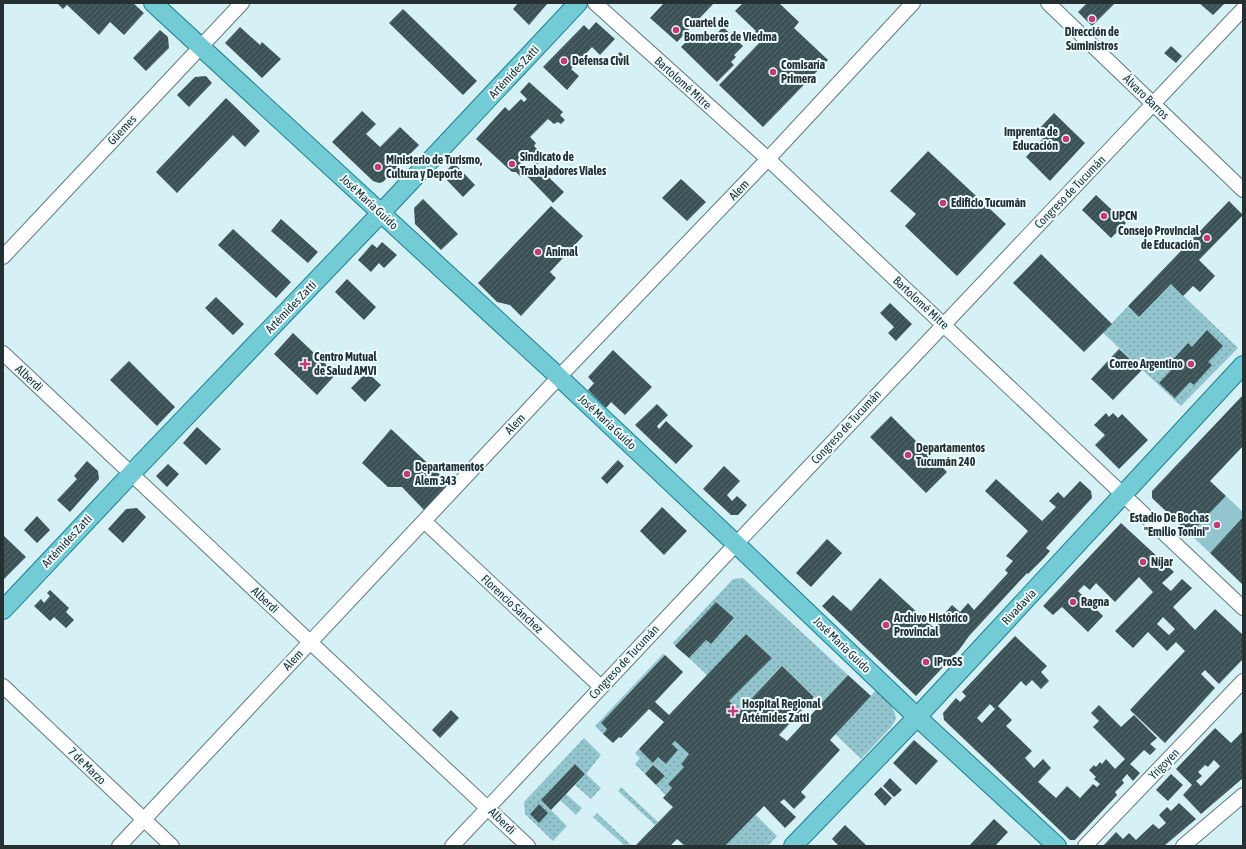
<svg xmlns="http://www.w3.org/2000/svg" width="1246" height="849" font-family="'Asap Condensed',sans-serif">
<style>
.grass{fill:url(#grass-dots)}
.garden{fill:#93c5ce}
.building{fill:url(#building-hatch);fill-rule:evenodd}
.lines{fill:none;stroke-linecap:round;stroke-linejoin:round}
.minor-casing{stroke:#61797d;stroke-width:16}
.major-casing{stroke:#1b7e8b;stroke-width:20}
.minor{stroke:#fff;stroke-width:14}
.major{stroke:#73cbd6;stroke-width:18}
.poi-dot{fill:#c43a73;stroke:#ecfcff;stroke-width:1.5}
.labels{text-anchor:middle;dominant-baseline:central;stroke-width:4;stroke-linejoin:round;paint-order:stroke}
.poi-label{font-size:12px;font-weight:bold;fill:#253032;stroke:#ecfcff;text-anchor:start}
.street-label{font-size:12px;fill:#253032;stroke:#ecfcff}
</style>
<defs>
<pattern id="grass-dots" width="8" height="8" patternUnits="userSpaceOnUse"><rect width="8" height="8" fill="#93c5ce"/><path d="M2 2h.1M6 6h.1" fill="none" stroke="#78a0a8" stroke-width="1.8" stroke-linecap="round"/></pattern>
<pattern id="building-hatch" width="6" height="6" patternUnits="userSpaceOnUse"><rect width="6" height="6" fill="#3b5257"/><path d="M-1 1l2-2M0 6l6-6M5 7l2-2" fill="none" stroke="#55686c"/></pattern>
</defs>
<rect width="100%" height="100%" fill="#d6f1f6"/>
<path class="grass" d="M1171,284L1238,348L1181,406L1103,333L1128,306L1139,317Z
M743,578L848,675L822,704L782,666L740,711L729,701L772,658L746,634L707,675L689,658L706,640L711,644L734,619L716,602L675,646L673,643L733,579Z
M663,654L665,655L601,723L607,729L603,734L595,726Z
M876,690L892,707L895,713L896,719L892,726L861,759L835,734Z
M584,738L601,755L586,774L601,788L591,799L575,785L585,774L575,764L541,800L567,826L553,841L525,814L524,802Z
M675,741L689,754L681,763L684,767L668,784L672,788L665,795L656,785L665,776L653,765L645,774L635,764L640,758L635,753L639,749L653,763L658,757L666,764L678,750L672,744Z
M621,787L658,822L655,825L618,791Z
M566,794L582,808L576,815L560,800Z
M597,813L632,846H625L593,817Z
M756,815L777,836L768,846H725Z"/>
<path class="garden" d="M1226,496L1243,512V517L1210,553L1190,534Z"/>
<path class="building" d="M57,3H133L144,13L124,35L110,22L99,35L67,5L63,9Z
M518,3H548L529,25L513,9Z
M664,3H714L677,42L650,18Z
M743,3H779L799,22L794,28L828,60L763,127L719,85L761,41L753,34L756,31L735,11Z
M1087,3H1115L1092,26L1078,12Z
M1199,3H1225L1213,15Z
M403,9L477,81L463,95L389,23Z
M596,22L615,39L600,55L592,47L571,69L579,76L567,90L543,67L584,25L589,30Z
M240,27L260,45L262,42L281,59L262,78L225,43Z
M723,27L743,46L734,55L736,57L731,62L734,65L717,82L681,47L695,33L707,44Z
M160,30L168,37L169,48L146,71L133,58Z
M1171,46L1182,56L1176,63L1164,53Z
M620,52L628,59L623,64L615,57Z
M206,76L212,83L189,107L177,95L195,77Z
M529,82L563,112L560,115L565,120L561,124L558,122L554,124L548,119L530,137L536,143L534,146L545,157L536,165L564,192L553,203L524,173L521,177L516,172H512L476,139L505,107L509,111L521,99L524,102L527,99L520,92ZM527,156L535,164L528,171L520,164Z
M226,98L260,131L245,147L233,135L177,193L156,172Z
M362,111L376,124L366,134L380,147L400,127L419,145L383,182L379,183L373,181L332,142Z
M1054,113L1085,143L1050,181L1026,157L1047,134L1040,128Z
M928,151L1006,224L957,276L905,226L916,214L890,191Z
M454,163L475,185L463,197L442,175Z
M681,179L706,202L687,221L662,198Z
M1096,195L1126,223L1111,238L1082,210Z
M423,199L458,234L441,250L415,224L414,208Z
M1229,201L1243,215L1199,260L1215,276L1200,292L1193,286L1183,296L1171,284L1139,317L1128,306Z
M551,206L583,236L550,272L556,278L521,316L510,305L497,302L478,283Z
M281,219L318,252L308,263L271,231Z
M233,229L291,282L276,298L218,245Z
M382,242L397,255L384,268L379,263L371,272L358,260L372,244L377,248Z
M1041,254L1112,324L1084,352L1013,283Z
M347,279L376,307L364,320L335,292Z
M216,297L244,324L233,335L205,308Z
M890,303L912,324L896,341L888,333L894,327L880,313Z
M1207,330L1223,346L1208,362L1212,365L1194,385L1190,382L1175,398L1159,383L1174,367L1170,363L1188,343L1192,347Z
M293,333L336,374L317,395L274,354Z
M1119,349L1142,370L1113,400L1091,379Z
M613,350L652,387L625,415L611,402L606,408L588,390L594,383L588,377Z
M129,361L175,407L157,426L110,380Z
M367,372L381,385L365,402L351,388Z
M1243,395V446L1210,481L1226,496L1190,534L1152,498V491Z
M657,404L668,415L657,426L659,429L666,421L693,446L676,464L635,425Z
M1106,413L1109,417L1113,413L1118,418L1122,414L1148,440L1119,469L1095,445L1105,435L1094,425Z
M891,416L947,472L926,493L870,437Z
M197,427L221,449L206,465L183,443Z
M391,429L451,485L424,510L402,487H388L362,463Z
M618,460L624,466L607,484L601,478Z
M87,461L98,471L99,479L70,512L57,500L77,479L74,476Z
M168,464L179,474L167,487L156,476Z
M724,466L740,481L727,495L732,501L737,496L747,505L738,515H731L703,489Z
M996,479L1042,521L1056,507L1049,501L1058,492L1064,498L1080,481L1091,491L1092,498L1046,548L1050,551L1044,558L1028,574L1027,573L969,636L959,650L916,696L822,606L833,595L851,611L880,578L933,627L952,605L960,612L968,603L974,610L1008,573L1005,570L1013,561L1006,556L1028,531L985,491Z
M662,507L687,531L664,555L640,531Z
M137,508L146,517L123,543L108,529L126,509Z
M37,516L50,530L37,543L24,530Z
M1243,517V585L1210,553Z
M1121,523L1174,572L1162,583L1171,591L1182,579L1192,588L1173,607L1195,630L1215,609L1243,635V659L1219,684L1205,670L1201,674L1215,688L1165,743L1130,710L1185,651L1176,642L1167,651L1148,632L1133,648L1115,631L1153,592L1139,577L1115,602L1096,583L1090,590L1084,585L1078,591L1103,616L1088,632L1062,607L1053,615L1043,606ZM1163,617L1175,629L1169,635L1157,624Z
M3,535L26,557L3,580Z
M827,539L842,553L811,587L796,573Z
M50,590L69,608L66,612L74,620L66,628L54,617L50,621L34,606L41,599L44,603L50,596L47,593Z
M716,602L734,618L711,644L706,640L689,658L675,646Z
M746,634L772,658L729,701L740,711L782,666L814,697L779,735L787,741L848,675L871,696L830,740L840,750L801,792L806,797L794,809L784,799L780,802L796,817L785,828L764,806L725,846H685L677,839L670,846H635L673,807L663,798L672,788L668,784L684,767L681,764L689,754L675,741L672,744L678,750L666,764L658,757L653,763L639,749L664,722L649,709L621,738L619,737L613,743L603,734L607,729L601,723L665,655L683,672L655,702L669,715Z
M1015,636L1047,666L1041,672L1049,681L1041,689L1032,680L1026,686L1021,681L998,706L1012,720L1006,726L1032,751L1025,758L1034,768L1043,759L1051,768L1038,782L1056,798L1067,786L1080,798L1093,784L1097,787L1100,784L1094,779L1096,777L1089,770L1094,765L1096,767L1100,762L1102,764L1106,759L1115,769L1125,759L1093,727L1099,721L1091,713L1099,705L1121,727L1134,715L1157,738L1150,744L1156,749L1150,755L1144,750L1130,764L1140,773L1133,781L1127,774L1122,780L1124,783L1115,792L1117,795L1075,840H1070L944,720L943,713L956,698L960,702L966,696L962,692ZM990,704L995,709L982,723L977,718Z
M451,710L459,718L440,738L432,730Z
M1215,728L1231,743L1243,731V778L1201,814L1183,795L1192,785L1176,769ZM1214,760L1220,766L1201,786L1196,781L1202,776L1198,772L1205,765L1208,767Z
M914,740L938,761L916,785L893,763Z
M575,764L585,774L551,810L541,800Z
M653,765L665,776L656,785L645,774Z
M1171,774L1183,785L1168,801L1156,790Z
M890,778L902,790L894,797L883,786Z
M881,787L892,798L885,806L874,794Z
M1179,803L1196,819L1164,846H1103L1116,832L1123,839L1129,833L1136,840L1153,824L1159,829L1166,823L1159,815L1167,807L1171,811Z
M539,804L548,813L539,823L530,814Z
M994,819L1008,832L996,845L997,846H969Z
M845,825L867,846H839L832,839Z"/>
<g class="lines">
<g class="minor-casing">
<path id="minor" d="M595,3L768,159L1243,608
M1048,3L1243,190
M3,257L242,3
M3,353L310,642L528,846
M424,521L601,687
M3,686L172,846
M119,846L559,377L768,159L913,3
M452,846L736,544L1243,9
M1085,846L1243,681
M1183,846L1243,795"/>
</g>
<g class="major-casing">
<path id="major" d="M153,3L381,213L559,377L736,544L917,717L1057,846
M3,610L131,474L381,213L578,3
M793,846L917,717L1243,365"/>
</g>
<use href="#minor" class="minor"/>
<use href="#major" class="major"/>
</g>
<g class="poi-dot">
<circle cx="1092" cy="19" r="4"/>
<circle cx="676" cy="30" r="4"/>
<circle cx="564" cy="61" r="4"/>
<circle cx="773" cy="72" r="4"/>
<circle cx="1066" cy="139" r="4"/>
<circle cx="512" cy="164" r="4"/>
<circle cx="378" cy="167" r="4"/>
<circle cx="943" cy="203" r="4"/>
<circle cx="1104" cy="216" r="4"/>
<circle cx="1207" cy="238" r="4"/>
<circle cx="538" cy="252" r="4"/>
<path d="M303 358h4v4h4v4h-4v4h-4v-4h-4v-4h4z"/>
<circle cx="1191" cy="364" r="4"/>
<circle cx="908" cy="455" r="4"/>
<circle cx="407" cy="474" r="4"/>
<circle cx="1217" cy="525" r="4"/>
<circle cx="1143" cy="562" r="4"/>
<circle cx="1073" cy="602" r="4"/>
<circle cx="886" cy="625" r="4"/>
<circle cx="926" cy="662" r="4"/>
<path d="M731 705h4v4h4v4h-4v4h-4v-4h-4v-4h4z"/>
</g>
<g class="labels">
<g class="poi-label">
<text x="684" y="23">Cuartel de<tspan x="684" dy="14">Bomberos de Viedma</tspan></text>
<text x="1092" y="32" text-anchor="middle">Dirección de<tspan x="1092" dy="14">Suministros</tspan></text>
<text x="572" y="61">Defensa Civil</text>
<text x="781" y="65">Comisaría<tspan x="781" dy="14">Primera</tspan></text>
<text x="1058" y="132" text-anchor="end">Imprenta de<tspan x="1058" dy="14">Educación</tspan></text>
<text x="520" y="157">Sindicato de<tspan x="520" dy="14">Trabajadores Viales</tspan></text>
<text x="386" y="160">Ministerio de Turismo,<tspan x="386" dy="14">Cultura y Deporte</tspan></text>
<text x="951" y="203">Edificio Tucumán</text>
<text x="1112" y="216">UPCN</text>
<text x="1199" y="231" text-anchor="end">Consejo Provincial<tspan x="1199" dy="14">de Educación</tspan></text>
<text x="546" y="252">Animal</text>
<text x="314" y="357">Centro Mutual<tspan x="314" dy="14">de Salud AMVI</tspan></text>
<text x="1183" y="364" text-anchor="end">Correo Argentino</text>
<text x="916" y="448">Departamentos<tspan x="916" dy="14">Tucumán 240</tspan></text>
<text x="415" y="467">Departamentos<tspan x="415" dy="14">Alem 343</tspan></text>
<text x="1209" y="518" text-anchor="end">Estadio De Bochas<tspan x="1209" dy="14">"Emilio Tonini"</tspan></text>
<text x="1151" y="562">Níjar</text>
<text x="1081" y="602">Ragna</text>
<text x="894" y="618">Archivo Histórico<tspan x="894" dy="14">Provincial</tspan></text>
<text x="934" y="662">IProSS</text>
<text x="742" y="704">Hospital Regional<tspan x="742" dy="14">Artémides Zatti</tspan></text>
</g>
<g class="street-label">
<text transform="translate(514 72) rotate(-47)">Artémides Zatti</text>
<text transform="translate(683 83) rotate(42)">Bartolomé Mitre</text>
<text transform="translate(1146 97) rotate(44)">Álvaro Barros</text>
<text transform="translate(122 130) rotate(-47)">Güemes</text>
<text transform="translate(739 190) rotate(-46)">Alem</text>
<text transform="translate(1070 192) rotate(-46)">Congreso de Tucumán</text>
<text transform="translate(369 202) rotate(43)">José María Guido</text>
<text transform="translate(921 303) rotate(43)">Bartolomé Mitre</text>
<text transform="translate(291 307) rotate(-46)">Artémides Zatti</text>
<text transform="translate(29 378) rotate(43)">Alberdi</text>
<text transform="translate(607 422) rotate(43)">José María Guido</text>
<text transform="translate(515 424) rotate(-47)">Alem</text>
<text transform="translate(846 427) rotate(-47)">Congreso de Tucumán</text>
<text transform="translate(67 541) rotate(-47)">Artémides Zatti</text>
<text transform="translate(265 600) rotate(43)">Alberdi</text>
<text transform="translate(512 604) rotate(43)">Florencio Sánchez</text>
<text transform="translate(1019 607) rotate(-47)">Rivadavia</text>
<text transform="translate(842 645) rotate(44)">José María Guido</text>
<text transform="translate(293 660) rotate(-47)">Alem</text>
<text transform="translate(624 662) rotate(-47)">Congreso de Tucumán</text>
<text transform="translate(1164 764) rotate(-46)">Yrigoyen</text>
<text transform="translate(87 766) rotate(44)">7 de Marzo</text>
<text transform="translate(502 821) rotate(44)">Alberdi</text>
</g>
</g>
<rect width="1246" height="849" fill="none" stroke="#253032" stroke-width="8"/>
</svg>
